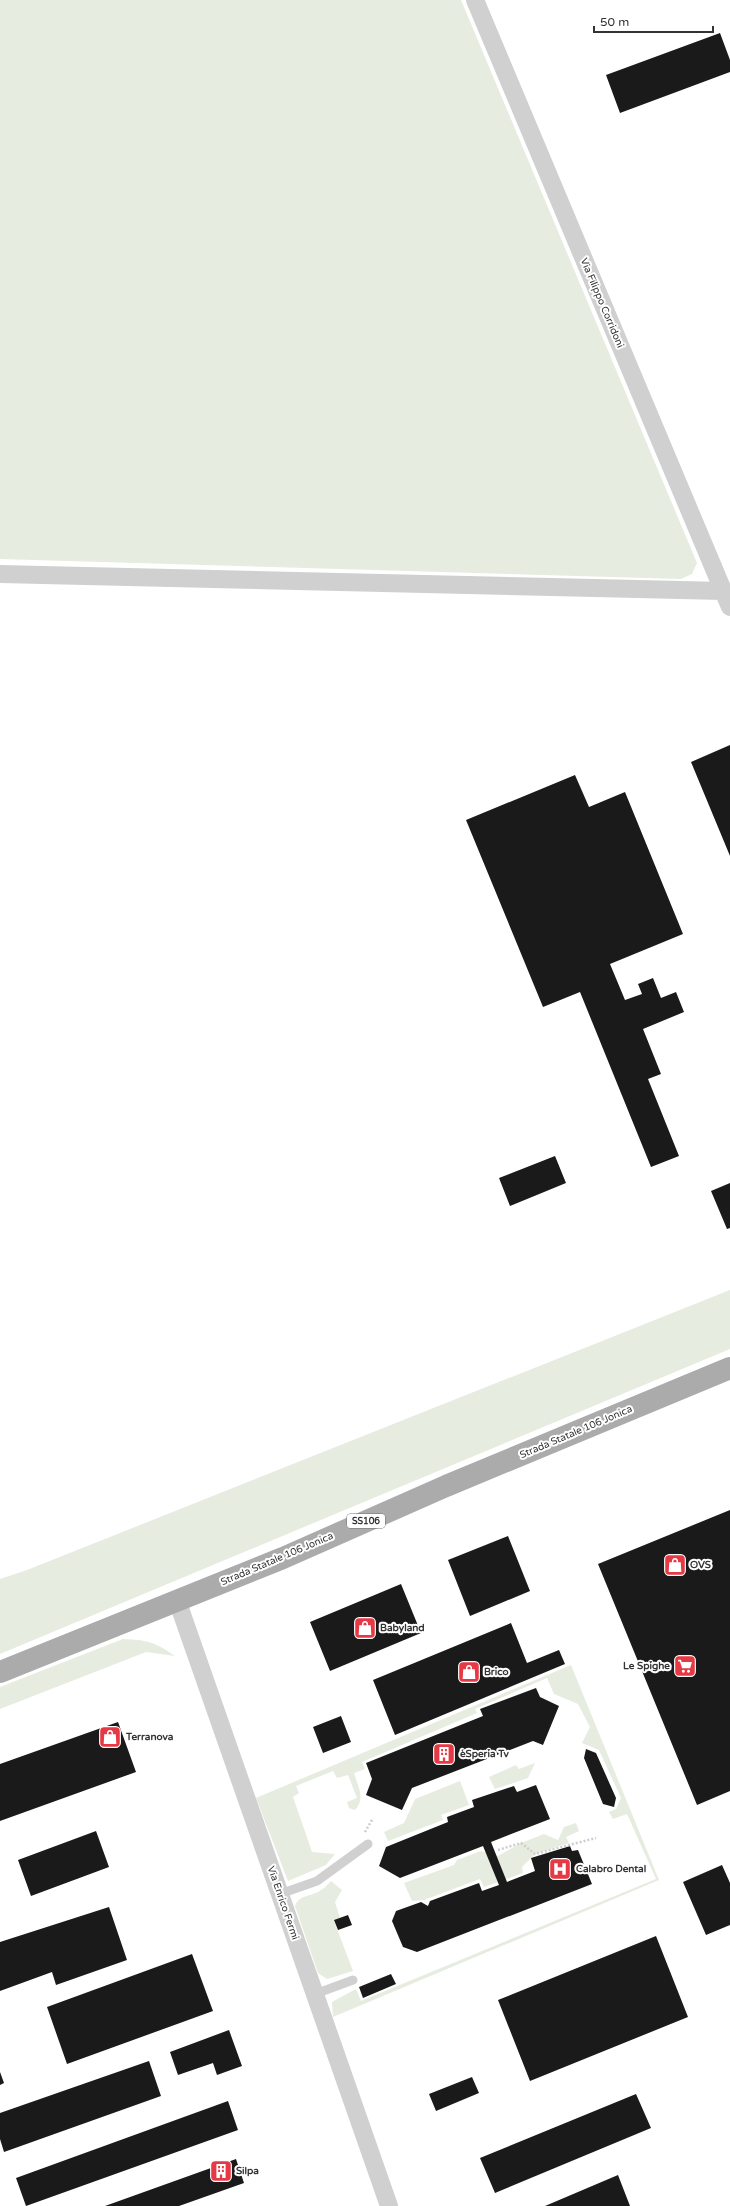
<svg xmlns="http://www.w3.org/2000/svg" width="730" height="2206" font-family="'Varela Round',sans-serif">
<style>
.green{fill:#e6ecdf}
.building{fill:#1a1a1a}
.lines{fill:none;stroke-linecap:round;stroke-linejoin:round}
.path{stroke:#cdcdcd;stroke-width:2.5;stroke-dasharray:2 2;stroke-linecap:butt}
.lane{stroke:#d0d0d0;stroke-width:9}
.street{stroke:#d0d0d0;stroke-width:18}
.primary{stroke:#ababab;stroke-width:22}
.labels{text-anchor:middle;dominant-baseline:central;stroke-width:4;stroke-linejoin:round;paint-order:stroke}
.shield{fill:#fff;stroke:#707070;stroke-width:1}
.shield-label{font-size:9px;font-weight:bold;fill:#333}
.street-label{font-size:10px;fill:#333;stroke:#fff}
.poi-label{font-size:10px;font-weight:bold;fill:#333;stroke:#fff;text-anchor:start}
</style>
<rect width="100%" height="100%" fill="#fff"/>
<path class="green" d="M0,0H461L697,563L692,574L681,579L0,559Z
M730,1290V1349L0,1654V1579L27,1570Z
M123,1639C147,1640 155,1642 175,1656L146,1652L0,1709V1687Z
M571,1665L659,1880L333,2017L332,2002L356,1989L361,2001L656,1879L627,1814L613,1819L609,1812L616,1809L621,1798L599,1750L582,1743L590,1727L578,1704L554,1694L547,1678L475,1709L477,1713L362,1762L365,1769L354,1773C358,1787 366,1798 355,1810L349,1808L347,1802L357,1798L348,1775L337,1778L333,1771L296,1786L299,1793L293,1797L312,1852L335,1854L326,1865L288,1881L256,1798Z
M535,1763L528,1778L495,1789L489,1777L516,1765L519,1769Z
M460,1781L469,1805L441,1815L443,1820L388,1841L384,1832L404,1823L415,1799Z
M576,1823L579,1831L566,1837L569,1843L535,1854L522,1867L523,1873L484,1887L480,1879L424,1900L412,1901L404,1883L454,1865L457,1860L481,1851L498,1856L521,1843L544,1834L558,1840L564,1827Z
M331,1881L342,1890L335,1902L340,1918L334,1921L353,1971L327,1979L318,1973L295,1906C299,1894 312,1897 321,1890C325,1888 328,1884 331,1881Z"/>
<path class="building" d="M720,33L730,60V72L620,113L606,75Z
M730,745V856L691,762Z
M575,775L589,807L625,792L683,934L610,964L625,1000L642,994L638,984L653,978L661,998L676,992L684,1012L643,1029L661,1074L648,1079L679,1156L651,1167L580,992L543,1007L466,820Z
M555,1156L566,1183L510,1206L499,1178Z
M730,1183V1228L727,1229L711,1191Z
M730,1510V1791L697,1805L598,1564Z
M508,1536L530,1591L470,1616L448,1560Z
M401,1584L421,1633L330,1671L310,1622Z
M511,1623L527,1663L559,1650L565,1664L395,1735L373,1680Z
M536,1688L540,1697L559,1706L543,1745L533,1741L412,1788L402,1810L366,1795L372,1779L366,1763L483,1716L480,1709Z
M341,1716L351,1742L323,1753L313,1727Z
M118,1722L136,1772L0,1821V1764Z
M586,1749L596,1753L616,1798L614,1807L603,1804L584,1758Z
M536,1785L550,1819L491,1842L507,1882L535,1871L531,1858L570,1846L572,1851L578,1850L592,1884L417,1952L403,1947L392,1921L396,1911L421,1902L428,1906L430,1901L479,1883L482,1891L499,1885L483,1846L400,1878L379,1866L386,1847L448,1822L447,1817L474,1807L472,1800L514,1786L517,1792Z
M96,1831L109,1867L31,1896L18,1860Z
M722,1865L730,1883V1925L706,1935L683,1882Z
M109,1907L127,1960L56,1985L52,1972L0,1991V1942Z
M348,1915L352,1925L338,1930L334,1920Z
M656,1936L688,2017L530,2081L498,2000Z
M192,1954L213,2011L67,2064L47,2007Z
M391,1974L396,1984L363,1998L359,1987Z
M229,2030L242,2066L217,2075L213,2063L178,2075L170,2052Z
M149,2061L161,2096L4,2152L0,2139V2113Z
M0,2072L4,2083L0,2085Z
M472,2077L479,2093L436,2111L429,2094Z
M636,2094L651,2128L495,2193L480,2158Z
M228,2101L238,2130L26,2206L16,2178Z
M236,2159L244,2183L179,2206H105Z
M618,2175L630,2206H545Z"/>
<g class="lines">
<path class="path" d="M365,1832L373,1818
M498,1850L521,1843L535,1854L596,1838"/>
<path class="lane" d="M280,1894L317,1881L368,1844
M315,1994L353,1980"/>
<path class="street" d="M475,0L730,607
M0,574L723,591
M177,1600L389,2206"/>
<path class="primary" d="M0,1672L283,1558L446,1486L730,1368"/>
</g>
<defs>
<g id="shop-square" transform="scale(1.15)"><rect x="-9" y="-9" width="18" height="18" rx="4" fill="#e63946" stroke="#fff"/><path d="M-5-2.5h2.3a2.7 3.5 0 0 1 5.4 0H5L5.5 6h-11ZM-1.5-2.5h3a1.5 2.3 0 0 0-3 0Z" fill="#fff"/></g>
<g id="supermarket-square" transform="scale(1.15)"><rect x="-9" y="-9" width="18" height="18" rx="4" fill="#e63946" stroke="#fff"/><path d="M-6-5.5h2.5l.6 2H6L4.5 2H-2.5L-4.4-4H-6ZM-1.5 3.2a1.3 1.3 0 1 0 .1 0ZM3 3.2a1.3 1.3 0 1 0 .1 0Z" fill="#fff"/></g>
<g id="building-square" transform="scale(1.15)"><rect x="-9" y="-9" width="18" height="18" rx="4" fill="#e63946" stroke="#fff"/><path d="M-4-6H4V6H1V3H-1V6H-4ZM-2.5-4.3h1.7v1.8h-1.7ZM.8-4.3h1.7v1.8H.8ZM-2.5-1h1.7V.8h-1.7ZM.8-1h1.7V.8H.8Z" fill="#fff"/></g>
<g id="hospital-square" transform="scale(1.15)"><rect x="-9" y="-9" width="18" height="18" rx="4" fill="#e63946" stroke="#fff"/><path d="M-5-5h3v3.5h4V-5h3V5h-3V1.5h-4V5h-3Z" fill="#fff"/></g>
</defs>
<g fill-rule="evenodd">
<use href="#shop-square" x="675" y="1565"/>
<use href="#shop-square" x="365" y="1628"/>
<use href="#supermarket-square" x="685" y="1666"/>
<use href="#shop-square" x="469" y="1672"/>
<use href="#shop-square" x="110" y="1737"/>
<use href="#building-square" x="444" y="1754"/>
<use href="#hospital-square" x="560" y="1869"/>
<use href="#building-square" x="221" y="2171"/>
</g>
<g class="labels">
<rect class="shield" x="347" y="1514" width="38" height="14" rx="3"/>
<g class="shield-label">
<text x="366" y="1521">SS106</text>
</g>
<g class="street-label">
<text transform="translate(602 303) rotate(67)">Via Filippo Corridoni</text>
<text transform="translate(576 1432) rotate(-23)">Strada Statale 106 Jonica</text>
<text transform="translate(277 1559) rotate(-23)">Strada Statale 106 Jonica</text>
<text transform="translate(283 1903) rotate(71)">Via Enrico Fermi</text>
</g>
<g class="poi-label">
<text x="690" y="1565">OVS</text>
<text x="380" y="1628">Babyland</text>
<text x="670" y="1666" text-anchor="end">Le Spighe</text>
<text x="484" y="1672">Brico</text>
<text x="126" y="1737">Terranova</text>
<text x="460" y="1754">èSperia Tv</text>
<text x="576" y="1869">Calabro Dental</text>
<text x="236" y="2171">Silpa</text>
</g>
</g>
<path d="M594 26v6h119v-6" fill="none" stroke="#333333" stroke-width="2"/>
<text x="600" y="26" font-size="12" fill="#333333" stroke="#ffffff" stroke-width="3" paint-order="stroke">50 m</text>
</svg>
